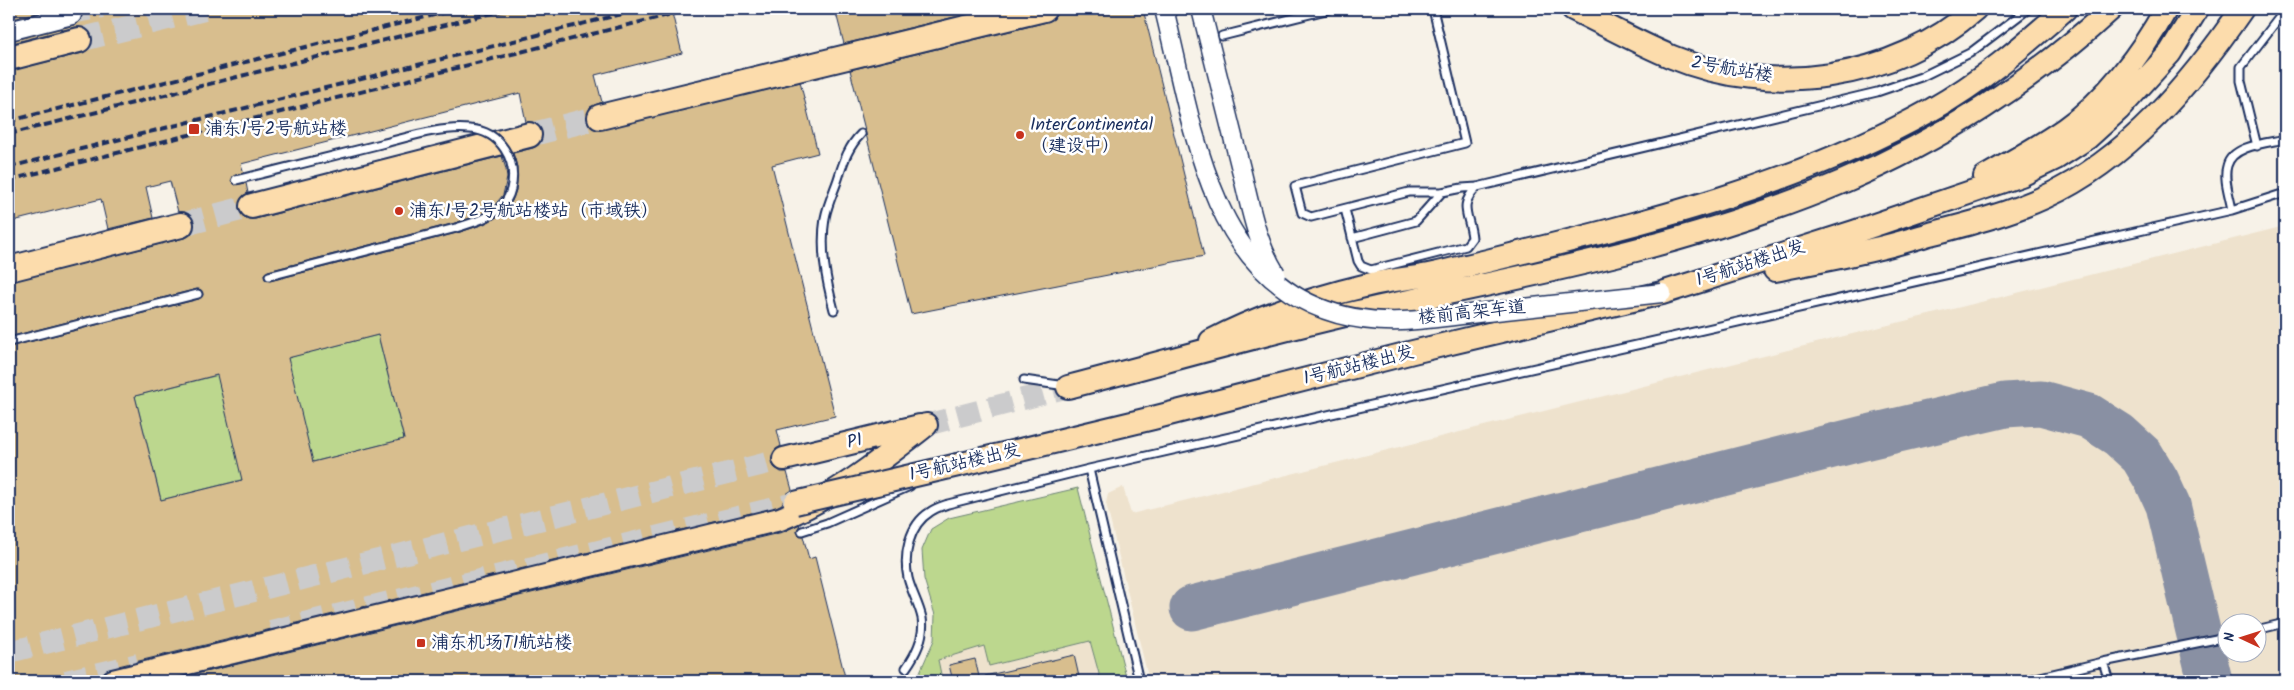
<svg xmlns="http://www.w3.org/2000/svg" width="2294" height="690" font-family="Kalam,'LXGW WenKai TC',sans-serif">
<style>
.built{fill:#eee2cd;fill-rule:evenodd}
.green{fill:#bcd78e;stroke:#6c8376}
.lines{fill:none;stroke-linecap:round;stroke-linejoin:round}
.taxiway{stroke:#8990a3;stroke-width:45}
.building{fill:#d8be8e;stroke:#1b2f5e;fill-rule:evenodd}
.tertiary-tunnel{stroke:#cbcbcc;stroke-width:18;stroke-dasharray:18 9;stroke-linecap:butt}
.primary-tunnel{stroke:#cbcbcc;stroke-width:22;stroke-dasharray:22 11;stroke-linecap:butt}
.trunk-tunnel{stroke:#cbcbcc;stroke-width:24;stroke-dasharray:24 12;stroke-linecap:butt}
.service-casing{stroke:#1b2f5e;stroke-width:11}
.tertiary-casing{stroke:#1b2f5e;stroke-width:21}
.primary-casing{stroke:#1b2f5e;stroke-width:26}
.trunk-casing{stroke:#1b2f5e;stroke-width:28}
.service{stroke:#fff;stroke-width:7}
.tertiary{stroke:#fff;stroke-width:18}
.primary{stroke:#fcdcac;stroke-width:22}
.trunk{stroke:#fcdcac;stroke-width:24}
.rail{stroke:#1b2f5e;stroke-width:4;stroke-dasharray:8 4;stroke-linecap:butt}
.service-bridge-casing{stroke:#1b2f5e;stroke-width:11;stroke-linecap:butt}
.tertiary-bridge-casing{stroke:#1b2f5e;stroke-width:21;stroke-linecap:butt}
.primary-bridge-casing{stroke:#1b2f5e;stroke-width:26;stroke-linecap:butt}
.service-bridge{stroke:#fff;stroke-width:7}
.tertiary-bridge{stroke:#fff;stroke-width:18}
.primary-bridge{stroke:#fcdcac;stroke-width:22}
.poi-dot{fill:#c8321e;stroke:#fff;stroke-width:2}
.labels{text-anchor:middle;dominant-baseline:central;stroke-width:5;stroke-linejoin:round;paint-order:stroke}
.street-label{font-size:18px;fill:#1b2f5e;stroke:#fff}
.poi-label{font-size:18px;fill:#1b2f5e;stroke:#fff;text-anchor:start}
</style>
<rect width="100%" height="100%" fill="#f7f2e8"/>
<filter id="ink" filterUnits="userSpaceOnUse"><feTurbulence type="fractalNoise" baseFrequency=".02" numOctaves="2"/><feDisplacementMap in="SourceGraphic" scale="10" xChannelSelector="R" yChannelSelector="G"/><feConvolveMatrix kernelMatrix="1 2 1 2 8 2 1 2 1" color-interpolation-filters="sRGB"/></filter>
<g filter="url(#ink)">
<path class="built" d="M2285,226V681H1149L1106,503L1108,494L1123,487L1131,514ZM2226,622H2256V652H2226Z
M1090,641L1101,681H932L942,678L937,660L984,646L990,666Z"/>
<path class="green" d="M378,335L404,439L161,500L135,396Z
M1078,488L1127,681H1101L1090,641L989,666L984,646L938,660L942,679L932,681H916L934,640L935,615L924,579L922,550L931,529L949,518Z"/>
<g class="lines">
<path class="taxiway" d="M1192,608L1868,437L2005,405L2021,404L2041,403L2089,416L2119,435L2142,456L2157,481L2168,505L2210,681"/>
</g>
<path class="building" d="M9,9H53L9,20Z
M80,9H671L682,53L595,75L602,102L590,107L587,120L590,126L597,130L800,82L818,153L772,165L835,416L777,430L781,446L775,450L771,462L775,468L781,472H787L792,490L786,494L782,504L776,507L110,668L104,672L100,681H9V347L199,299L203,295L201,290L197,289L9,337V282L184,238L191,234L194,228L191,216L185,212H178L170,181L146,187L153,218L108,229L101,199L9,222V71L83,53L89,49L92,37L88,30L76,27L9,44V41L75,25L82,18ZM520,93L526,122H533L539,126L542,138L539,144L533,148L513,153L517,167L516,190L512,201L500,215L484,224L457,233L270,281L265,279L264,274L268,271L455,223L479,215L493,207L503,195L507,178L506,169L502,156L255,219H249L242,215L239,209L242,197L248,193L246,183L235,185L231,181L233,176L244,173L241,164ZM378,335L404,439L313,462L288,358ZM217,375L242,480L161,500L135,396Z
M854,9H987L844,44L836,13Z
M1057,9H1143L1204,256L911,314L850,70L1047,22L1054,19Z
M800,524L797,532L803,536L809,559L815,557L846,681H168L783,532Z
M1074,655L1080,681H986L985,676Z
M975,659L980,681H953L949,665Z"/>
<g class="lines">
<path class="tertiary-tunnel" d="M72,15L102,9"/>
<path class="primary-tunnel" d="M926,425L1068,387
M271,631L795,503
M9,652L784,459
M66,681L138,664"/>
<path class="trunk-tunnel" d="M79,40L204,9
M529,135L600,117
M181,225L252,206"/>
<g class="service-casing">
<path id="service" d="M1433,9L1465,143L1295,186L1302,213L1311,217L1409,192H1442L1462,188L1477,187L1877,92L1921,77L1970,53L2028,9
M1222,36L1330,9
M2257,146L2241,81V67L2285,10
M1345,209L1358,261L1361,266L1371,270L1466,246L1472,238C1470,215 1457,206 1477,187
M2232,210C2230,197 2223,179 2227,166C2232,145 2268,143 2285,139
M1352,238L1416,221L1442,192
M269,276L456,228
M834,310C826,280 820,249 825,218C827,206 833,193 837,182C843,164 847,148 861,134
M9,342L198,294
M1024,380L1066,386
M1089,469L1139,681
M802,531L827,523L910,486
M2256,630L2285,623
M2103,662L2109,681
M906,668C916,654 925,636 922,618C919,604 911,591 908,578C903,555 909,525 930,512C935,508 942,506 948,504L1089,469L2232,210L2285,193
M2023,681L2103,662L2226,637"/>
</g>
<g class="tertiary-casing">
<path id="tertiary" d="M9,31L72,15"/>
</g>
<g class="primary-casing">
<path id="primary" d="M1573,9C1606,25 1638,43 1672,57C1771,98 1895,80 1975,9
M1985,177C2012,162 2039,147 2065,129C2106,100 2142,53 2166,9
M1775,270C1809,263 1842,257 1875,249C1894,245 1912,239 1930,234C1968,224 2008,214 2045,197C2127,160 2192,82 2242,9
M1211,341C1261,315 1313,298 1368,285C1394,279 1421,278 1446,271C1612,230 1781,194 1931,110C1980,83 2023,46 2065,9
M1068,387C1165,362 1261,334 1358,312C1520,277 1688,247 1842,182C1940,141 2033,81 2111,9
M784,459L920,426
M958,465L1153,418L1413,352L1662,293L1854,232L2021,175L2056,158L2087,138L2119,109L2170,53L2197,9
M113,681L780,519C835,497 880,461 926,425"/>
</g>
<g class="trunk-casing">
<path id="trunk" d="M9,58L79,40
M600,117L1044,9
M252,206L529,135
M9,269L181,225"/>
</g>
<use href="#service" class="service"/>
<use href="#tertiary" class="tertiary"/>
<use href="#primary" class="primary"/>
<use href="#trunk" class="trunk"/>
<path class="rail" d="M9,121L458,9
M9,134L509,9
M9,167L642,9
M9,180L692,9"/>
<g class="service-bridge-casing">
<path id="service-bridge" d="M236,180C284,168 332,156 381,144C409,137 441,126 470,129C500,131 518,160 511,189C505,215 478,221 456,228"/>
</g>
<g class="tertiary-bridge-casing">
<path id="tertiary-bridge" d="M1164,9C1180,73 1191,141 1218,202C1253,281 1314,324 1402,321C1433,320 1465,314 1496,311C1551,305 1606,299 1662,293
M1201,9C1214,61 1227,113 1240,165C1250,204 1255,240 1276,274"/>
</g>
<g class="primary-bridge-casing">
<path id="primary-bridge" d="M795,503L958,465"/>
</g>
<use href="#service-bridge" class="service-bridge"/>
<use href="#tertiary-bridge" class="tertiary-bridge"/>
<use href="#primary-bridge" class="primary-bridge"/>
</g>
</g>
<g class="poi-dot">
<rect x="188" y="123" width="12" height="12" rx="2.5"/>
<circle cx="1020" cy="135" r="5"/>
<circle cx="399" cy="211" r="5"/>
<rect x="416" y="638" width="10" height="10" rx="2.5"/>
</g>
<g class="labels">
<g class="street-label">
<text transform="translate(1732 70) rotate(10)">2号航站楼</text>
<text transform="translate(1751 264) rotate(-18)">1号航站楼出发</text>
<text transform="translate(1472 313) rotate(-6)">楼前高架车道</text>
<text transform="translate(1359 366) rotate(-14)">1号航站楼出发</text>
<text transform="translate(855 442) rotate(-14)">P1</text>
<text transform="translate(965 463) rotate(-13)">1号航站楼出发</text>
</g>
<g class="poi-label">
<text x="1030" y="125">InterContinental<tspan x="1030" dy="21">（建设中）</tspan></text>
<text x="205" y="129">浦东1号2号航站楼</text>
<text x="409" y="211">浦东1号2号航站楼站（市域铁）</text>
<text x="431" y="643">浦东机场T1航站楼</text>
</g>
</g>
<rect width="2294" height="690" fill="none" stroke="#fff" stroke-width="30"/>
<rect x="15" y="15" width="2264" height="660" fill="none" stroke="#1b2f5e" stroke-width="2" filter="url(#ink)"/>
<g transform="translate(2242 638) rotate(274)"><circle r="24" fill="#ffffff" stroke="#a4acbf"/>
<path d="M0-4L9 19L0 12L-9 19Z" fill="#c8321e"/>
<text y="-8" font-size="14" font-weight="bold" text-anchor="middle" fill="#1b2f5e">N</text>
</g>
</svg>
